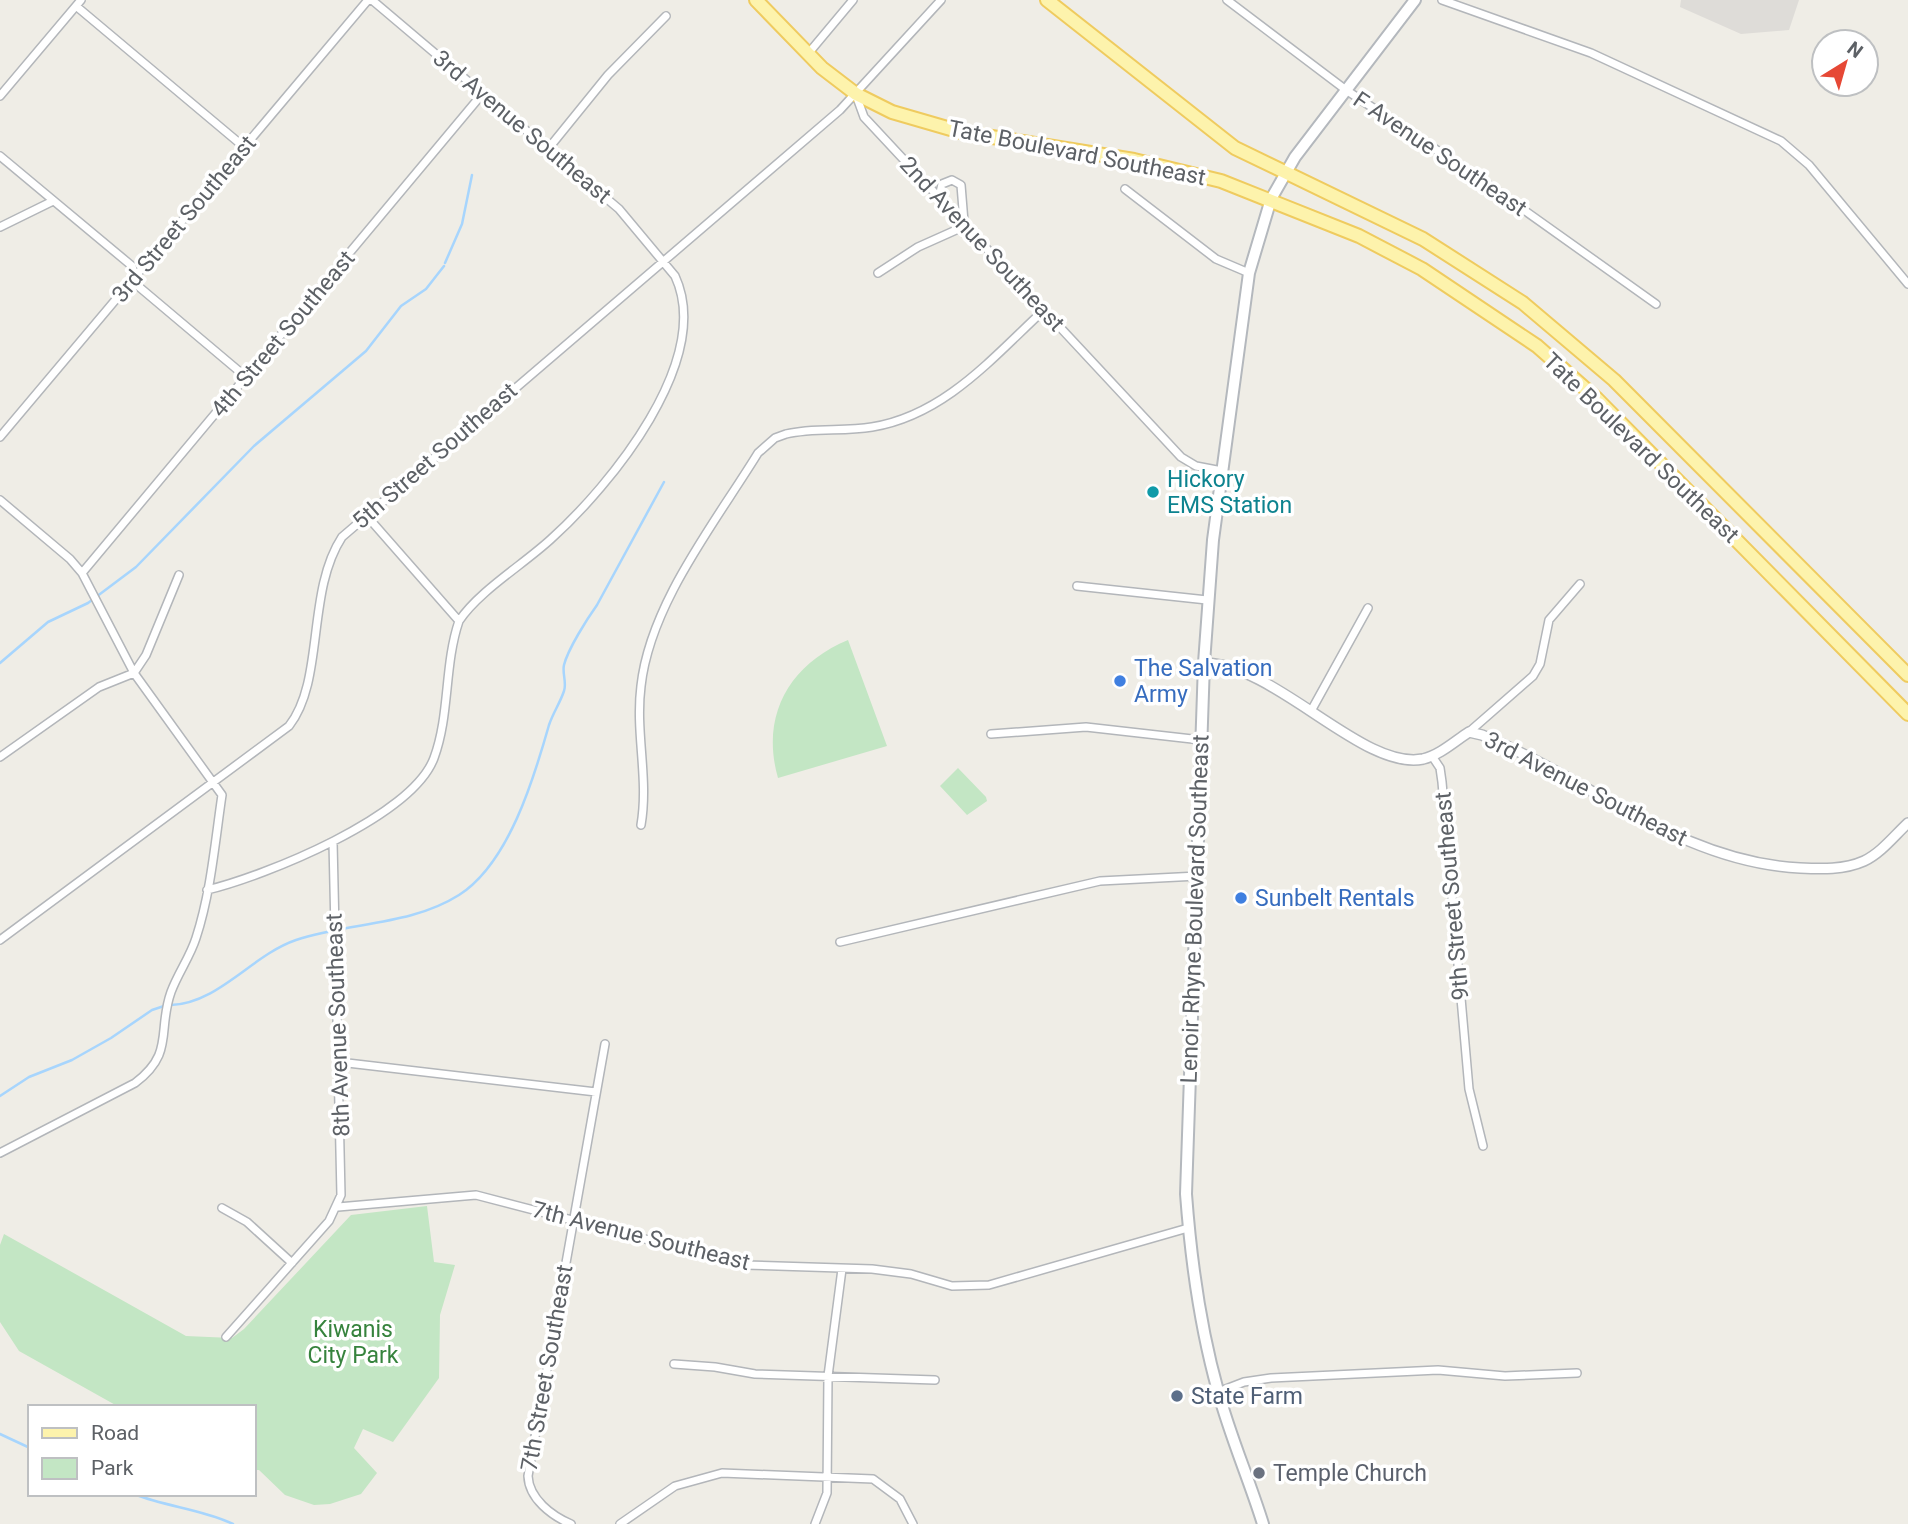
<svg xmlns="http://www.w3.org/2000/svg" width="1908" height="1524" font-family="Roboto,sans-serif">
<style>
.industrial{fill:#dedcd8}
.green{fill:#c3e6c4}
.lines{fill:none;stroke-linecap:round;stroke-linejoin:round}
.stream{stroke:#a7d5fd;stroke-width:2.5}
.minor-casing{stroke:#b3b6ba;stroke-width:10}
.tertiary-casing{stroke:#b3b6ba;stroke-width:12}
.secondary-casing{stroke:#b4b8bd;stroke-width:14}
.primary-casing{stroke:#efcb5f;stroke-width:16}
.minor{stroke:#fff;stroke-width:7}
.tertiary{stroke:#fff;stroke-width:9}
.secondary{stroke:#fff;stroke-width:10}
.primary{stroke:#fdf3ac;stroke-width:12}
.culture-dot{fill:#0f9aa8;stroke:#fff;stroke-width:2.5}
.shop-dot{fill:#3f7fe0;stroke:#fff;stroke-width:2.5}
.service-dot{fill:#5c6f8a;stroke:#fff;stroke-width:2.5}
.worship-dot{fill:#6b7280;stroke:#fff;stroke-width:2.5}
.labels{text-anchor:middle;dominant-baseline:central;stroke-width:7;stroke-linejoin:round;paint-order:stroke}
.street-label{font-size:23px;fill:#5d6166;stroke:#fff}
.culture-label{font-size:23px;fill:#0d838f;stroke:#fff;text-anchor:start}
.shop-label{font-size:23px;fill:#366cbe;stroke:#fff;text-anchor:start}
.park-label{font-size:23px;fill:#36833d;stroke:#fff}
.service-label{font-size:23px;fill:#4e5e75;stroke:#fff;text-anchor:start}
.worship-label{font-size:23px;fill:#5b616d;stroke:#fff;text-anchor:start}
</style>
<rect width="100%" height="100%" fill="#efede6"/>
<path class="industrial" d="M1681,0H1799L1789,30L1741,34L1680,7Z"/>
<path class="green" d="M848,640L887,746L778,778C760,715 790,664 848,640Z
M958,768L986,797L987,801L967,815L940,786Z
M427,1206L434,1262L455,1265L440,1315L439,1378L393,1442L363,1429L354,1448L377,1473L361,1494L330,1504L314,1505L285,1495L259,1470H254V1407H119L19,1351L0,1322V1245L4,1234L186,1336L232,1338L244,1329L351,1215Z"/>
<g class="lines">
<path class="stream" d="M445,263L462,224L472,175
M0,663L48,622L88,603L136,567L254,446L366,351L401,306L426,289L444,266
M171,1005C219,1003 252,955 296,940C349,922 410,926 459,895C509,863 534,778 549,725C553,713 560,703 564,691C567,683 562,673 564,665C568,649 587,619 597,605L664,482
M0,1096L29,1077L72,1060L111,1038L152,1010L164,1006
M0,1434L30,1448
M134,1494C166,1507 202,1509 233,1524"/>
<g class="minor-casing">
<path id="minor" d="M1227,0L1346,90L1479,178L1656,304
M1442,0L1591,53L1781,141L1809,165L1908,284
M76,6L244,147
M807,55L853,0
M856,95L864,117L1181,457L1196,466L1222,471
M0,96L81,0
M548,149L608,75L666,16
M0,156L132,266L138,286L246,377
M1125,189L1216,259L1249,273
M939,197L942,184L952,180L961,185L964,222
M0,227L53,201
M878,273L918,247L965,226
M0,437L368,0
M0,500L70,559L82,573L134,673L222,795C215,842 211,892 196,938C190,957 178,973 171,992C157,1031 175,1053 135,1083L0,1153
M366,515L459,621
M82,573L483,93
M1077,586L1207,600
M1311,711L1368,608
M1469,732L1533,676L1540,664L1549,620L1580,584
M991,734L1086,727L1201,740
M1432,756L1440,768L1442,782L1469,1089L1483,1146
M0,757L99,687L134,673L146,655L179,575
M641,825C649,778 635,733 641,686C650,604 715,523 758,453L775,438L786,434C815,427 843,432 872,427C945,415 993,357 1044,310
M207,890C265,876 412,817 434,758C450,715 444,665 459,621C479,591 524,564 551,539C610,486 714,360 675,276L619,209L372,0
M0,940L289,726C325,680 306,592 342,537L840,110L941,0
M840,942L1100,881L1198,876
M339,1062L596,1092
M338,1207L476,1195L745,1265L872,1269L911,1274L952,1286L989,1285L1188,1228
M222,1208L247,1222L292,1263
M226,1337L329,1221L341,1195L333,842
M674,1364L715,1367L755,1374L935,1380
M1218,1392L1244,1382L1271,1378L1438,1370L1505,1376L1577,1373
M571,1524C552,1516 529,1499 528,1476L605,1044
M620,1524L675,1486L722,1473L873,1479L900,1499L913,1524
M815,1524L827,1493L828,1376L842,1269"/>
</g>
<g class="tertiary-casing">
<path id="tertiary" d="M1204,663C1276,664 1363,771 1423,759C1440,755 1455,741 1469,732L1482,735C1589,779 1680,862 1800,868C1821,869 1844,870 1864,861C1881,853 1894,836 1908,823"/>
</g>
<g class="secondary-casing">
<path id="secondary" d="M1263,1524C1249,1479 1230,1436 1218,1391C1200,1327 1191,1261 1186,1194L1204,663L1213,540L1249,273L1271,199L1295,157L1415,0"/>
</g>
<g class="primary-casing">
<path id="primary" d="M756,0L822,68L856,94L892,112L961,132L1134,160L1221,181L1359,236L1422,269L1537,346L1597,399L1908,714
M1047,0L1235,148L1423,239L1523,303L1614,380L1908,675"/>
</g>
<use href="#minor" class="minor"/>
<use href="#tertiary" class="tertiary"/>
<use href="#secondary" class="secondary"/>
<use href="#primary" class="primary"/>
</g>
<circle class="culture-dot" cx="1153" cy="492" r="7"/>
<g class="shop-dot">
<circle cx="1120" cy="681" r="7"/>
<circle cx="1241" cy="898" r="7"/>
</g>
<circle class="service-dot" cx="1177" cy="1396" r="7"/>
<circle class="worship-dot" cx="1259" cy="1473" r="7"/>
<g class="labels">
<g class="street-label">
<text transform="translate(522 127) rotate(40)">3rd Avenue Southeast</text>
<text transform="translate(1077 153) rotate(11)">Tate Boulevard Southeast</text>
<text transform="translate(1440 154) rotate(34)">F Avenue Southeast</text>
<text transform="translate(184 219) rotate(-50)">3rd Street Southeast</text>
<text transform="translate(982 244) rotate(47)">2nd Avenue Southeast</text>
<text transform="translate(283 334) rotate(-50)">4th Street Southeast</text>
<text transform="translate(1641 448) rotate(44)">Tate Boulevard Southeast</text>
<text transform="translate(435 456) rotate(-41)">5th Street Southeast</text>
<text transform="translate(1586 789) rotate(27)">3rd Avenue Southeast</text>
<text transform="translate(1452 896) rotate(-95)">9th Street Southeast</text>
<text transform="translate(1195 909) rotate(-88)">Lenoir Rhyne Boulevard Southeast</text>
<text transform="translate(338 1025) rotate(-92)">8th Avenue Southeast</text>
<text transform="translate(641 1236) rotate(14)">7th Avenue Southeast</text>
<text transform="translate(547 1368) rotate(-80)">7th Street Southeast</text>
</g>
<g class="culture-label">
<text x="1167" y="479">Hickory<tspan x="1167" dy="26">EMS Station</tspan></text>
</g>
<g class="shop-label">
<text x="1134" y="668">The Salvation<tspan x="1134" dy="26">Army</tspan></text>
<text x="1255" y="898">Sunbelt Rentals</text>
</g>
<g class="park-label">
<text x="353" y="1329">Kiwanis<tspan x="353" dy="26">City Park</tspan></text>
</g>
<g class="service-label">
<text x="1191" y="1396">State Farm</text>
</g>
<g class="worship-label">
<text x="1273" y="1473">Temple Church</text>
</g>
</g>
<rect x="28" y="1405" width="228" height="91" fill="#ffffff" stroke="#bec0c2" stroke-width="2"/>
<rect x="42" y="1428" width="35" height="10" fill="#fdf3ac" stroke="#bec0c2" stroke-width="2"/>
<text x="91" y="1440" font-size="21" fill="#5d6166">Road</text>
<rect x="42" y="1458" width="35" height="21" fill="#c3e6c4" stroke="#bec0c2" stroke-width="2"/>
<text x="91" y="1475" font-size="21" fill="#5d6166">Park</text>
<g transform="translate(1845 63) rotate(37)"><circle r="33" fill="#ffffff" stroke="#bec0c2" stroke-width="2"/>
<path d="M0-5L12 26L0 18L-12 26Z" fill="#e64835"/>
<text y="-10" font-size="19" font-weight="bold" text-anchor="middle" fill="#5d6166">N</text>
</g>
</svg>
